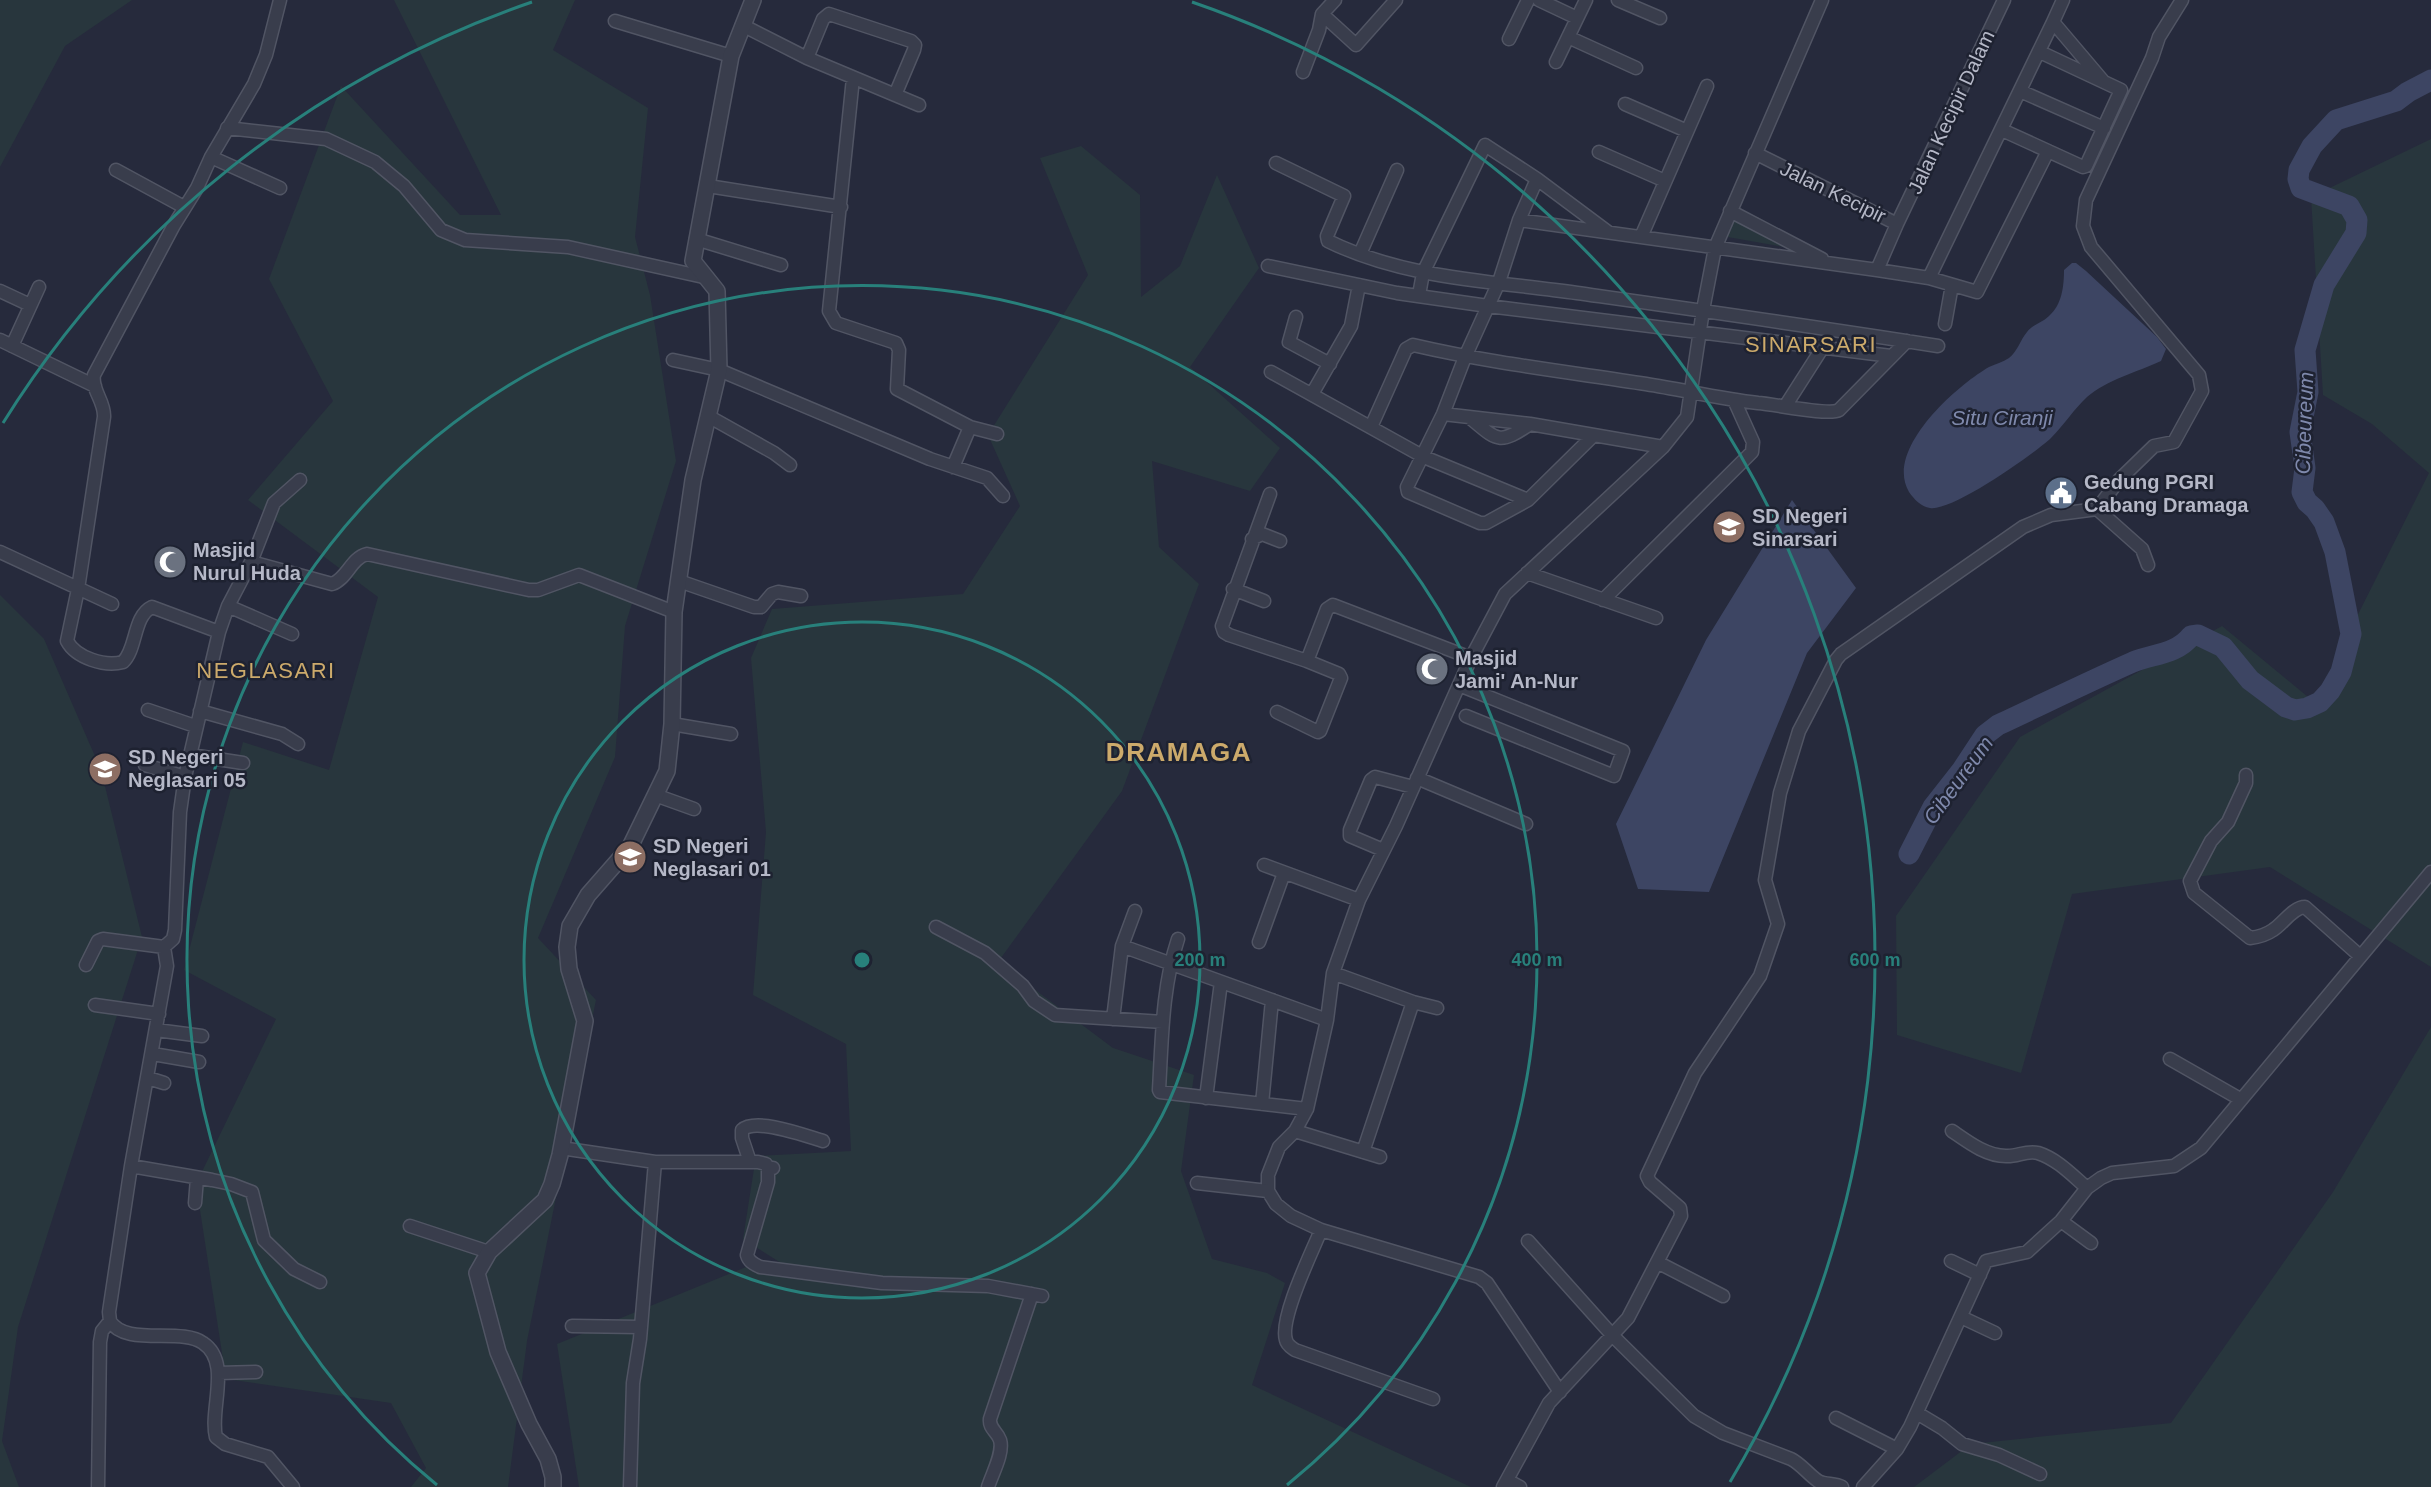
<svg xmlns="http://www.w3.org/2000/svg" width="2431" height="1487" font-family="Arial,sans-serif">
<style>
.green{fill:#28363d}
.water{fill:#3d4563}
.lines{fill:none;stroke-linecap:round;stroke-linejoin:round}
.river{stroke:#3d4563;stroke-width:21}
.minor-casing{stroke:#515564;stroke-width:15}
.tertiary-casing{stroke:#515564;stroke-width:18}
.minor{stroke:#393d4c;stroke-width:12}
.tertiary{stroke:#393d4c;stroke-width:15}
.ring{fill:none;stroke:#28807b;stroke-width:3}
.labels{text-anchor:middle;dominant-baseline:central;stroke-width:5;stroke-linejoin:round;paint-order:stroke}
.street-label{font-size:20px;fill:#b5b8c7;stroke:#1e2231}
.poi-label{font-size:20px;font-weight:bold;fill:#b5b8c7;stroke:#1e2231;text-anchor:start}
.water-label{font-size:21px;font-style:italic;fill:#7f89ac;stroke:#1e2231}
.quarter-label{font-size:22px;letter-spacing:1.5px;fill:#ccaa6b;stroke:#1e2231}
.district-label{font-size:26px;font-weight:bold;letter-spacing:1.5px;fill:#ccaa6b;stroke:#1e2231}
.centre{fill:#28807b;stroke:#1e2231;stroke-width:3}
.ring-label{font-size:18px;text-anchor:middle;font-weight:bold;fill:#28807b;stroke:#1e2231;stroke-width:5;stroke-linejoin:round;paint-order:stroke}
</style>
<rect width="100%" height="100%" fill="#262a3c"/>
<path class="green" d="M0,0H132L65,46L0,167Z
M394,0H575L553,50L648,108L635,237L650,295L676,461L625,626L615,757L538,938L596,1000L527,1341L508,1487H411L426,1468L391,1403L226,1379L196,1184L276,1019L184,970L243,742L329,770L378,597L248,500L333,401L269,279L341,86L460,215H501Z
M2431,139V967L2270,867L2072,894L2021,1073L1897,1035L1896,916L2020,737L2222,626L2314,702L2429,473L2372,424L2323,395L2311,197Z
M1081,146L1140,195L1141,297L1180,266L1217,175L1259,268L1190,367L1280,448L1250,491L1152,461L1159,547L1199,584L1122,791L998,962L1113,1048L1194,1075L1181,1171L1212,1259L1267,1273L1285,1283L1252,1385L1471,1487H579L557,1344L751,1265L781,1263L743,1239L756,1156L851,1151L846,1044L753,995L766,832L751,658L772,609L963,594L1020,506L988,435L1088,275L1040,158Z
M1732,214L1790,248L1722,236Z
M0,595L44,639L101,770L142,937L18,1327L2,1441L19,1487H0Z
M2431,1027V1487H1914L1971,1444L2171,1423L2333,1192Z"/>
<path class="water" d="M2072,263H2076L2086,271L2157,337L2166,349L2161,361C2137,372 2107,380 2087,397C2074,409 2064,425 2051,438C2034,454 1952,512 1930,508C1921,507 1914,499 1909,492C1884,450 1956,386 1989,367C1995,364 2003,362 2009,358C2018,351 2020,340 2027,332C2033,324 2042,323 2049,316C2062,305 2064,286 2064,270Z
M1792,500L1856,588L1807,653L1709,892L1638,889L1616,824L1706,640Z"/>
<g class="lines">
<path class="river" d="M1909,854L1933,807L1962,770L1985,735L1998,725C2043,704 2088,682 2133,662C2153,654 2177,654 2191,636L2198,635L2223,647L2250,680L2286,707L2295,710L2307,708L2320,702L2330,691L2341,672L2351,634L2335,552L2324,522L2315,509L2307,502L2302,492L2305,468L2300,432L2308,392L2305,350L2324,285L2356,233L2357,220L2349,206L2301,188L2298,179L2299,170L2312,146L2336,120L2396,101L2408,92L2431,80"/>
<g class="minor-casing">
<path id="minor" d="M1539,0L1577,18
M1618,0L1660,18
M1322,14L1356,45L1396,0
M615,21L731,56
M2053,22L2063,0
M742,25L807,58L919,105
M1568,37L1636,68
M1509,39L1528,0
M807,58L823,19L829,14L911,41L915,45L914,50L895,95
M1556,62L1586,0
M1303,72L1319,30L1322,14L1335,0
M853,78L829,311L836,323L896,343L899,350L897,389L970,427L953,467
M2020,91L2104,128
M1625,104L1687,131
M227,128L326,139L375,162L404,186L441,230L465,240L568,247L708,278
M2002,130L2083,167L2086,166L2121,90L2040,52
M1599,152L1665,181
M1755,153L1897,224L1877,270
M211,157L280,188
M1276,163L1344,196L1327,236L1328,241C1405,279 1493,281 1577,293C1697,310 1818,327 1938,346
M116,170L184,207
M1537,179L1519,220L1499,282L1465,357L1443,414L1407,487L1408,492L1480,523H1486L1528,500L1593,436
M708,186L841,207
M1730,211L1822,259
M1519,220L1877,270L1929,278L1977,292L2048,151
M1897,224L2004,0
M1641,237L1707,86
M696,239L781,265
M1360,254L1397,170
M1268,266L1397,293L1488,306L1891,356
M1929,278L2053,22L2103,81
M0,291L30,305
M1419,295L1423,273L1485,145L1537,179L1608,232
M1296,317L1289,342L1330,364
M1945,324L1952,285
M0,340L95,386
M12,346L39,287
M673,360L719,370L930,459L987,478L1003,496
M1271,372L1424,457L1528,500
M1312,394L1351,326L1359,285
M1786,405L1823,347
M1443,414L1530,424L1663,447
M708,416L774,453L790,465
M1469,417C1497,440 1498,446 1530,424
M970,427L997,434
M1371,427L1406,349L1413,345C1490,363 1568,372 1646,384C1684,390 1721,399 1758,403C1774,404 1829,416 1839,410L1907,341
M1270,494L1222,626L1224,632L1229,635L1307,661
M2097,509L2142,549L2148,565
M1252,539L1262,534L1280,541
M0,552L112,604
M251,562L332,584C347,579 351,558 367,554L529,590H538L579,575L674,612
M1527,573L1656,618
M679,581L754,607H761L772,594L778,592L801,596
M1233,589L1264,601
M1603,600L1752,452L1753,442L1734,400
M228,606L292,634
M219,632L152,607C133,616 137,649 123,662C105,667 76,658 67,641L78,589L104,417C105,401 91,390 94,375L174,225L197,188L211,157L254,84L266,55L280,0
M1459,685L1623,751L1614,776L1466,716
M148,710L195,726
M200,711L282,734L298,744
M1277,712L1318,732L1320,731L1341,678L1339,674L1307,661L1327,609L1333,605L1471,658
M672,724L731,734
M191,755L243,763
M145,765L185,777
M2246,775V783L2228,822L2211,841L2190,881L2194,893L2250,938C2258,937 2266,935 2273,930C2283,924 2293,907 2305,907L2360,956
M1417,778L1526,824
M655,795L694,809
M1383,850L1350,836V830L1371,780L1375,777L1413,787
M1264,865L1359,900
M936,927L985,953L1023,986L1034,1001L1055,1015L1163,1022
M1178,939C1162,987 1162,1039 1159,1090L1160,1092L1307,1109
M1259,942L1284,873
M1122,946L1327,1020
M86,965L98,941L103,939L164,947
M1333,973L1413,1002L1437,1008
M95,1005L159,1014
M1113,1019L1122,946L1135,911
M156,1030L202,1036
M153,1054L199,1062
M2170,1059L2240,1099
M148,1078L164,1083
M1206,1098L1221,982
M1262,1104L1272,1000
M1295,1131L1380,1157
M1952,1131C1968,1142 1986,1156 2006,1156C2017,1157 2026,1150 2038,1153C2057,1159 2072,1175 2087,1188
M561,1148L655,1162H758L766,1164L768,1168H773
M1363,1152L1413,1002
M750,1162L742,1138V1130C756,1117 806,1136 823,1141
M131,1166L212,1180L231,1184L252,1192L264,1240L294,1269L320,1282
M768,1168V1182L747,1255C749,1262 754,1264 760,1267L882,1283L988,1286L1042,1296
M1197,1183L1268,1191
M195,1203L197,1178
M2061,1221L2091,1243
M410,1226L489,1252
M1321,1230C1312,1252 1279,1319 1286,1340C1287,1345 1291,1347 1295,1350L1433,1399
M1528,1241L1613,1336L1694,1416L1723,1433L1791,1459C1801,1464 1808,1474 1818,1481C1825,1485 1835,1483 1842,1487
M1951,1261L1980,1275
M1657,1262L1723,1296
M1961,1317L1995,1333
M572,1326L640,1327
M218,1373L256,1372
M1560,1392L1487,1283L1479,1277L1321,1230L1291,1216L1276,1204L1268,1191V1175L1279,1147L1295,1131L1307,1109L1327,1020L1333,973L1359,900L1396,826L1471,658L1505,594L1663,447L1687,417L1703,310L1715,248L1822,0
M1917,1413L1942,1428L1962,1444L1999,1455L2040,1474
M1836,1418L1897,1449
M1507,1480L1520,1487
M98,1487L100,1342L102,1331L110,1321
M293,1487L268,1457L225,1444L216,1437C209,1410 232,1362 203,1343C181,1327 125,1347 110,1321L109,1312L131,1166L167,966L164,947L173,939L175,930L180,812L185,777L219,632L228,606L251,562L274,503L300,480
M630,1487L633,1383L640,1339L655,1162
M988,1487C992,1474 1004,1453 1000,1440C997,1431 989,1429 990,1419L1032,1294
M1503,1487L1549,1403L1628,1318L1681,1216L1680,1208L1650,1182L1647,1176L1695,1073L1760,976L1778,924L1765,880L1780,793L1799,731L1836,660L1841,654L2023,527L2051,515L2097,509L2119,480L2154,446L2174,442L2202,391L2199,375L2091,247L2083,226L2086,200L2152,58L2159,37L2182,0
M1863,1487L1897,1449L1910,1427L1986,1261L2027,1252L2061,1221L2087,1188L2101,1178L2112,1173L2174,1166L2201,1148L2431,872"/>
</g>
<g class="tertiary-casing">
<path id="tertiary" d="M553,1487V1477L548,1459L529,1424L498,1352L477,1273L489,1252L545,1200L552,1184L560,1155L585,1021L569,969L567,947L570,926L588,895L630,847L667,771L672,724L674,612L693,480L719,370L717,291L693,261L731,56L753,0"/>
</g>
<use href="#minor" class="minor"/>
<use href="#tertiary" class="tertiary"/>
</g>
<g class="ring">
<circle cx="862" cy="960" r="338"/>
<path d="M437 1485A675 675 0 1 1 1287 1485"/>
<path d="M3 423A1013 1013 0 0 1 532 2M1192 2A1013 1013 0 0 1 1730 1482"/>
</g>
<defs>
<g id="civic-disc" transform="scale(1.725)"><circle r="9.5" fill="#5c6f8a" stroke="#1e2231"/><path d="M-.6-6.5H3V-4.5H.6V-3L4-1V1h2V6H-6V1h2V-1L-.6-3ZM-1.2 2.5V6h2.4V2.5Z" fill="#fff"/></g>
<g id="school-disc" transform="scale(1.725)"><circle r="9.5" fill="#8d6e63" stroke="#1e2231"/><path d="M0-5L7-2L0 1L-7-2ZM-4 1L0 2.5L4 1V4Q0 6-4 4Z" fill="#fff"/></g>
<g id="mosque-disc" transform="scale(1.725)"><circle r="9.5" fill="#6b7280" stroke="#1e2231"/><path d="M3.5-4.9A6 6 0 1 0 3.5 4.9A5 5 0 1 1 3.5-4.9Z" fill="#fff"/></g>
</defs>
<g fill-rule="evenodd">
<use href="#civic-disc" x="2061" y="493"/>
<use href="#school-disc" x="1729" y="527"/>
<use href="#mosque-disc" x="170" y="562"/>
<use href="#mosque-disc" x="1432" y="669"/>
<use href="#school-disc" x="105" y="769"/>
<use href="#school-disc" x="630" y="857"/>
</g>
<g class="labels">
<g class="street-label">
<text transform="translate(1951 112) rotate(-65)">Jalan Kecipir Dalam</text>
<text transform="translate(1833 192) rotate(26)">Jalan Kecipir</text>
</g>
<g class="poi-label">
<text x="2084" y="482">Gedung PGRI<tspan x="2084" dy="23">Cabang Dramaga</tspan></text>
<text x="1752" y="516">SD Negeri<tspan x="1752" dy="23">Sinarsari</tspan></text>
<text x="193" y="550">Masjid<tspan x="193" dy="23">Nurul Huda</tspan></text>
<text x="1455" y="658">Masjid<tspan x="1455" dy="23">Jami' An-Nur</tspan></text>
<text x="128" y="757">SD Negeri<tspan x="128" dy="23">Neglasari 05</tspan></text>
<text x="653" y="846">SD Negeri<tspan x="653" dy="23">Neglasari 01</tspan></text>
</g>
<g class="water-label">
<text x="2002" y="417">Situ Ciranji</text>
<text transform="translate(2304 423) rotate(-88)">Cibeureum</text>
<text transform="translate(1958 780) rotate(-54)">Cibeureum</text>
</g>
<g class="quarter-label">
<text x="1811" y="344">SINARSARI</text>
<text x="266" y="670">NEGLASARI</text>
</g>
<g class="district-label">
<text x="1179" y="752">DRAMAGA</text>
</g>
</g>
<circle cx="862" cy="960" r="9" class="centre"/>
<g class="ring-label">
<text x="1200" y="966">200 m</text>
<text x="1537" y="966">400 m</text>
<text x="1875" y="966">600 m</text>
</g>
</svg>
